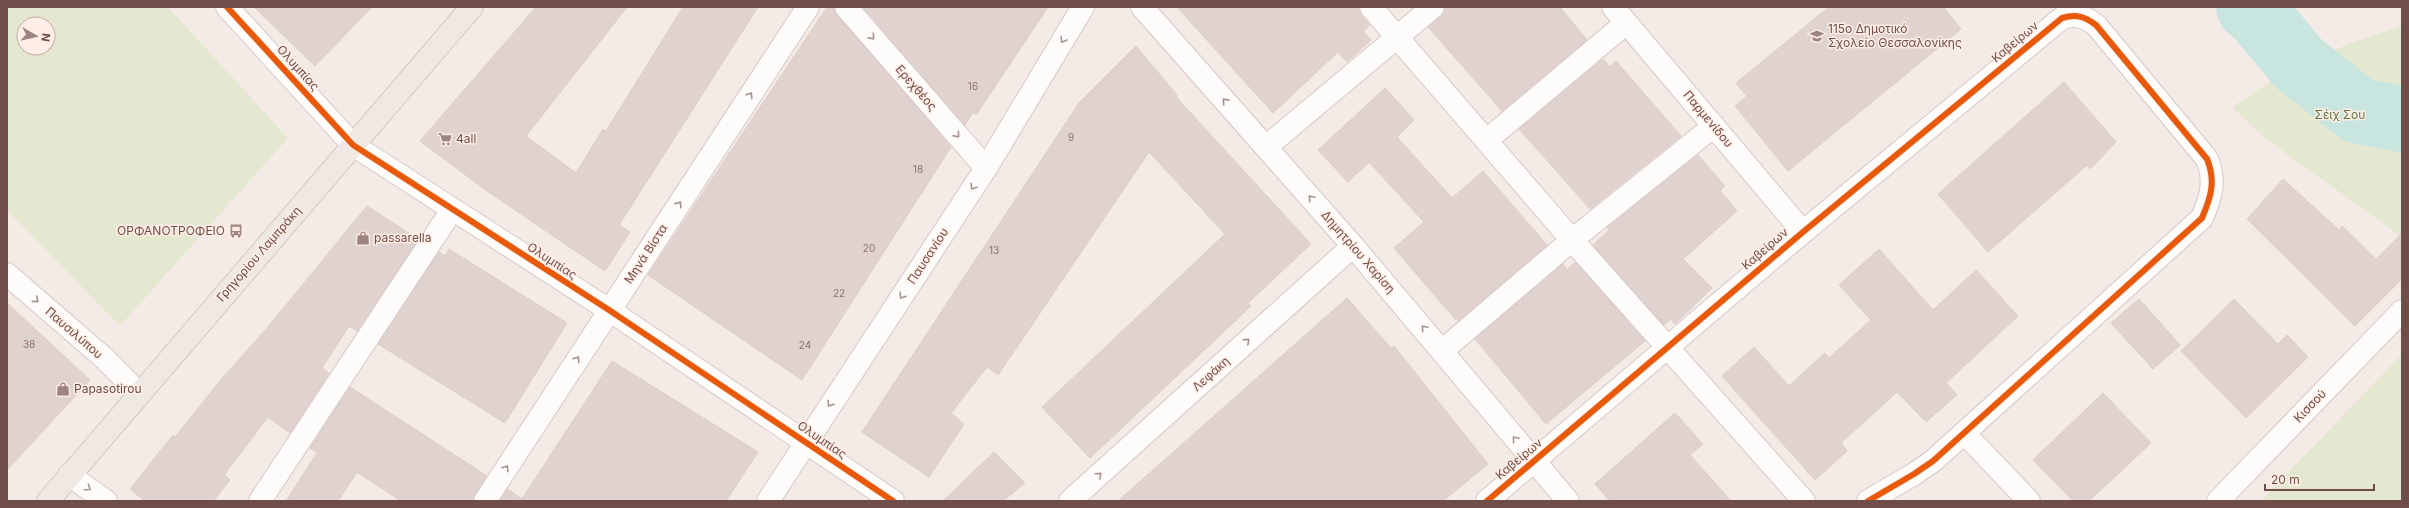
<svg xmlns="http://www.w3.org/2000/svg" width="2409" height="508" font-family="Inter,sans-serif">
	<rect width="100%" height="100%" fill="#f4ebe6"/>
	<g fill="#e5e8d1" fill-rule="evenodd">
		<path d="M7,7H168L288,138L120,326L7,210ZM24,24H48V48H24Z"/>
		<path d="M2402,25V237L2267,140L2232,107L2298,63Z"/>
		<path d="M2402,354V501H2261Z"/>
	</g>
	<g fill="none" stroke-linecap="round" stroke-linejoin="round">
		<path stroke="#c9e5e0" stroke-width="66" d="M2249,7L2260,17L2298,63L2359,111L2402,119"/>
	</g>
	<g fill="#e0d2ce" stroke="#dccdc9">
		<path d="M254,7H372L315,66Z"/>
		<path d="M536,7H627L526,136L576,173L603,129L606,131L683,7H758L619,225L630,232L605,271L487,191L420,141Z"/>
		<path d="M827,7H834L837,15L951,147L802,380L648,275Z"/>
		<path d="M863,7H1048L976,115L973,112L965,125Z"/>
		<path d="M1177,7H1359L1361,15L1370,25L1363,31L1371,40L1347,62L1338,52L1273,113Z"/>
		<path d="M1445,7H1560L1587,40L1502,111L1428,27L1441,16Z"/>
		<path d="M1829,7H1943L1961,29L1788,171L1735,106L1747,96L1736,83Z"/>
		<path d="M1136,46L1177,95L1176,97L1311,244L1248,303L1251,306L1090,458L1042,407L1225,234L1149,152L998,375L987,367L951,413L964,424L929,477L862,432L1079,103Z"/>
		<path d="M1603,59L1610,67L1616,61L1681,136L1590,209L1519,129Z"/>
		<path d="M2064,82L2116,142L2090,169L2087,165L1988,252L1938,194Z"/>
		<path d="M1385,88L1414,120L1397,137L1452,198L1483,171L1547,245L1459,320H1456L1394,248L1424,222L1369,162L1348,182L1318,150Z"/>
		<path d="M1698,155L1725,186L1720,191L1737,211L1683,259L1712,288L1675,324L1671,319L1664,325L1593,245L1609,230L1607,228Z"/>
		<path d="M2283,179L2339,230L2342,226L2376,259L2402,233V279L2355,326L2247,219Z"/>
		<path d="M367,206L418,239L357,331L349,326L322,368L329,373L290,433L268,417L224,475L230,480L213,501H145L130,489L173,435L175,437L220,381L268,327Z"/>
		<path d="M449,249L567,323L505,423L378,344L439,252L445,256Z"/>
		<path d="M1879,249L1933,310L1976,270L2018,316L1946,383L1957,395L1926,422L1897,392L1841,443L1847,451L1815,480L1722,376L1754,347L1789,386L1825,353L1829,358L1871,320L1839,285Z"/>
		<path d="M1575,262L1645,341L1546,424L1475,339L1563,264L1567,270Z"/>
		<path d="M1347,298L1391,348L1394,346L1488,464L1443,501H1118Z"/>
		<path d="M2139,299L2180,345L2153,369L2111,323Z"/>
		<path d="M2234,299L2278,344L2287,335L2308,357L2246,418L2181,351Z"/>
		<path d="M7,303L90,380L7,470Z"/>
		<path d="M612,361L758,452L726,501H500L508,489L522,499Z"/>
		<path d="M350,387L487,476L473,501H401L357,472L338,501H286L317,453L310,448Z"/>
		<path d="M2103,393L2151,443L2089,501H2073L2033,460Z"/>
		<path d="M1675,413L1703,444L1690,455L1731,501H1610L1595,484Z"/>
		<path d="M994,452L1025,483L1003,501H943Z"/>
	</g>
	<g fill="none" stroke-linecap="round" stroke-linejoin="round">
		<g stroke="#d5c8c4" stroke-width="24">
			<g id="minor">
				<path d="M227,7L353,145L609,310L893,501"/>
				<path d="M846,7L986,168"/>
				<path d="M1142,7L1353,246L1568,501"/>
				<path d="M1371,7L1572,240L1804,501"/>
				<path d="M1613,7L1803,232"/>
				<path d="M1487,140L1626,23"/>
				<path d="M1266,147L1433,7"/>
				<path d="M7,274L104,358L139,393"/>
				<path d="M1443,350L1572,240L1714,126"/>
				<path d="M1964,433L2029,501"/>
				<path d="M69,475L106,501"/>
				<path d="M260,501L452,210"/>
				<path d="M485,501L808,7"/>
				<path d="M768,501L986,168L1083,7"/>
				<path d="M1070,501L1353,246"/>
				<path d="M1487,501L1803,232L2062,18C2076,14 2084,16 2096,25L2207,159C2216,181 2211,197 2202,218L1933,461L1914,474L1868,501"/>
				<path d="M2218,501L2402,311"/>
			</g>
		</g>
		<g stroke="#d3c7c4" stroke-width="24">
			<path id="major" d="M48,501L472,7"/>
		</g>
		<use href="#minor" stroke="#fdfcfb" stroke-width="22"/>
		<use href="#major" stroke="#f0e8e3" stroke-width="22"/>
		<g stroke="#feeee5" stroke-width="8">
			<g id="cycleway">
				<path d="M227,7L353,145L609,310L893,501"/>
				<path d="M1487,501L1803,232L2062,18C2076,14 2084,16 2096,25L2207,159C2216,181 2211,197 2202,218L1933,461L1914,474L1868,501"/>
			</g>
		</g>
		<use href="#cycleway" stroke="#e8590c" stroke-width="6"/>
	</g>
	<defs><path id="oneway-chevron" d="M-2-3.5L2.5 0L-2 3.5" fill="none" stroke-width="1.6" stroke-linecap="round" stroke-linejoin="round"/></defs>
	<g stroke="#a89390">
		<use href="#oneway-chevron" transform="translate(872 37) rotate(49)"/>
		<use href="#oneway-chevron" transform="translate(1063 40) rotate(121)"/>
		<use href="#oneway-chevron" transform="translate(750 95) rotate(-57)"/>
		<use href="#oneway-chevron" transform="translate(1225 101) rotate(-132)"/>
		<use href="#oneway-chevron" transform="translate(957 135) rotate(49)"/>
		<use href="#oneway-chevron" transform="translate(973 187) rotate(123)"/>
		<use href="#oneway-chevron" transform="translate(1311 198) rotate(-131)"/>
		<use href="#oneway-chevron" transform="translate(679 204) rotate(-57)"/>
		<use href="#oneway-chevron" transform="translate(902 296) rotate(123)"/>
		<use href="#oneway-chevron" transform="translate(36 300) rotate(41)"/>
		<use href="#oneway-chevron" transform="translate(1424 328) rotate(-131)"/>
		<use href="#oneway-chevron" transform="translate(1247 341) rotate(-42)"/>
		<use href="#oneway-chevron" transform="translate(577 359) rotate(-57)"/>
		<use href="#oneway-chevron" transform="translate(830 404) rotate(123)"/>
		<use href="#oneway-chevron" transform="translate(1515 439) rotate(-130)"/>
		<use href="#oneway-chevron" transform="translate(506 468) rotate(-57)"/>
		<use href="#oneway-chevron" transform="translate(1099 475) rotate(-42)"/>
		<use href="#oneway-chevron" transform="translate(88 488) rotate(35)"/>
	</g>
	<defs>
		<g id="school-bare" transform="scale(1.08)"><path d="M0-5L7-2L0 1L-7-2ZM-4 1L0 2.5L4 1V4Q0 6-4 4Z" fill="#9e8480" stroke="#feeee5" stroke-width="2.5" paint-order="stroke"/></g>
		<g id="supermarket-bare" transform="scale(1.08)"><path d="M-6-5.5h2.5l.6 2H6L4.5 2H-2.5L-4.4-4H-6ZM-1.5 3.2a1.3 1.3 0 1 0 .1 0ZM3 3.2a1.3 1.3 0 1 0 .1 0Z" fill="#9e8480" stroke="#feeee5" stroke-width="2.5" paint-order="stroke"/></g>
		<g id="bus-bare" transform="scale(1.08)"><path d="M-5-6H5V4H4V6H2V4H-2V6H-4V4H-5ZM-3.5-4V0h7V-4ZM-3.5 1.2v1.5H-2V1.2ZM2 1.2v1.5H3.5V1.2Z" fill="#9e8480" stroke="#feeee5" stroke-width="2.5" paint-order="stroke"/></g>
		<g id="shop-bare" transform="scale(1.08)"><path d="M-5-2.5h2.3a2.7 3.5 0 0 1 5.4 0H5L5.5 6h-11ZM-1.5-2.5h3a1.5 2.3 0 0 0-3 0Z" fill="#9e8480" stroke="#feeee5" stroke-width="2.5" paint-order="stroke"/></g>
	</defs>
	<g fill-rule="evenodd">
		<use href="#school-bare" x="1817" y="36"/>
		<use href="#supermarket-bare" x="445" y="139"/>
		<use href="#bus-bare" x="236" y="231"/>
		<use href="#shop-bare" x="363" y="238"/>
		<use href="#shop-bare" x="63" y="389"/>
	</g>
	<g text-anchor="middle" stroke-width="3" stroke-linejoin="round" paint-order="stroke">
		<g font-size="10" fill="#8d706c">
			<text x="973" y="90">16</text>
			<text x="1071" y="141">9</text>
			<text x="918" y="173">18</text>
			<text x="869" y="252">20</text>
			<text x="994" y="254">13</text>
			<text x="839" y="297">22</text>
			<text x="29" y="348">38</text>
			<text x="805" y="349">24</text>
		</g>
		<g font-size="12" fill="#6f4d49" stroke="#feeee5" text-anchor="start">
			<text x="1828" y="33">115o Δημοτικό<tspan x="1828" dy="14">Σχολείο Θεσσαλονίκης</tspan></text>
			<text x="456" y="143">4all</text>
			<text x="225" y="235" text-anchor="end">ΟΡΦΑΝΟΤΡΟΦΕΙΟ</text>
			<text x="374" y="242">passarella</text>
			<text x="74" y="393">Papasotirou</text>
		</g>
		<g font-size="12" fill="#6f4d49" stroke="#feeee5">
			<text transform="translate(2015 42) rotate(-40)" y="4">Καβείρων</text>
			<text transform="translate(298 68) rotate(48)" y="4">Ολυμπίας</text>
			<text transform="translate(916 88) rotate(49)" y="4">Ερεχθέος</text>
			<text transform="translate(1708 119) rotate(50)" y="4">Παρμενίδου</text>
			<text transform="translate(1765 249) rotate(-41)" y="4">Καβείρων</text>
			<text transform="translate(1358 252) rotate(49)" y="4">Δημητρίου Χαρίση</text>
			<text transform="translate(259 254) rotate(-49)" y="4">Γρηγορίου Λαμπράκη</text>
			<text transform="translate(646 254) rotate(-57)" y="4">Μηνά Βίστα</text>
			<text transform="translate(928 256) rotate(-57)" y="4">Παυσανίου</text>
			<text transform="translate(552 261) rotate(33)" y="4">Ολυμπίας</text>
			<text transform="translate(74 333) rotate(41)" y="4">Παυσιλύπου</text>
			<text transform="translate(1211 374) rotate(-42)" y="4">Λεφάκη</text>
			<text transform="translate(2310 406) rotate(-46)" y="4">Κισσού</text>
			<text transform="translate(822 440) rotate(34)" y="4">Ολυμπίας</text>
			<text transform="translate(1519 459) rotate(-40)" y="4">Καβείρων</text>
		</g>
		<g font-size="12" fill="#5e7442" stroke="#feeee5">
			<text x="2340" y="119">Σέιχ Σου</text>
		</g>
	</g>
	<rect width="2409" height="508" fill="none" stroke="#6f4d49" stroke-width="16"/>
	<g transform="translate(36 36) rotate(98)"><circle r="19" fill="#feeee5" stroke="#c5aea7"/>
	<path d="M0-3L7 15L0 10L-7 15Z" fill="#9e8480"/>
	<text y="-6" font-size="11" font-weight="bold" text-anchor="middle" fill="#6f4d49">N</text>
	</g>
	<path d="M2265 484v6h109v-6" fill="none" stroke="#6f4d49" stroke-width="2"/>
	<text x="2271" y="484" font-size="12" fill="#6f4d49" stroke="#feeee5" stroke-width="3" paint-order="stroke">20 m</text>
</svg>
